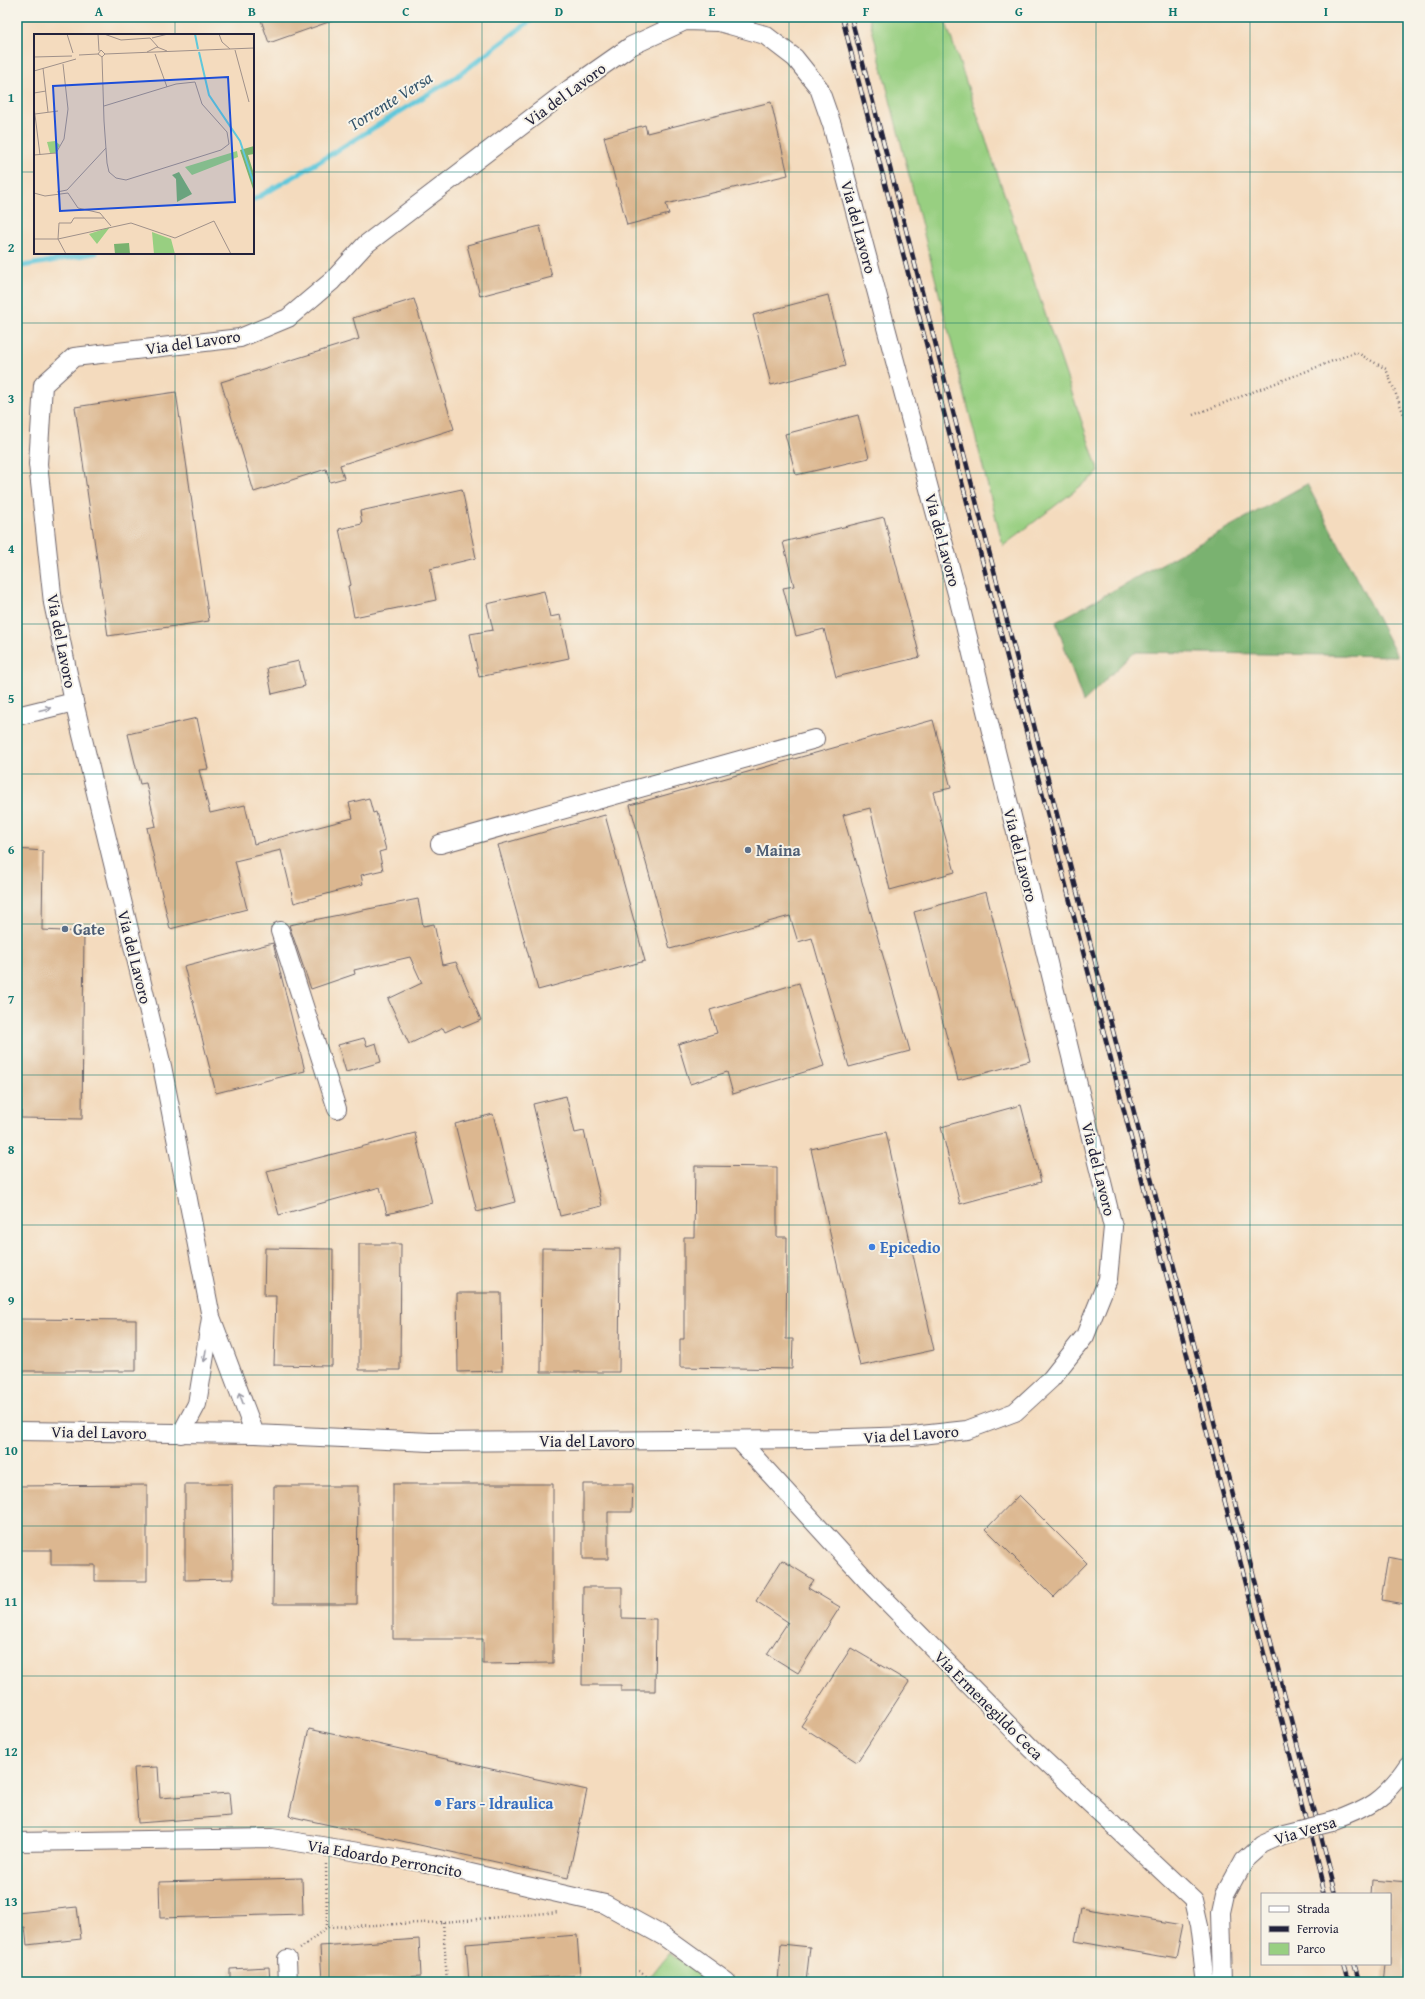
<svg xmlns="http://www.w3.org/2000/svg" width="1425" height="1999" font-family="'Gentium Book Plus',serif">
	<rect width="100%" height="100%" fill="#f7f3e8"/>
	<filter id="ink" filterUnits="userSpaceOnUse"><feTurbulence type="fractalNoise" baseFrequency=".025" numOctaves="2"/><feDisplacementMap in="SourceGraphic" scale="8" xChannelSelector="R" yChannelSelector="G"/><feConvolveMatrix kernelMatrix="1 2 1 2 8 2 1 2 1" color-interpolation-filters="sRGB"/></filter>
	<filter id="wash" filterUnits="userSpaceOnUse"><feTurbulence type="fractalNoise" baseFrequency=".012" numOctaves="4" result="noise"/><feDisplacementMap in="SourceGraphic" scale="16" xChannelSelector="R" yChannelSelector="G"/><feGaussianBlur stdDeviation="0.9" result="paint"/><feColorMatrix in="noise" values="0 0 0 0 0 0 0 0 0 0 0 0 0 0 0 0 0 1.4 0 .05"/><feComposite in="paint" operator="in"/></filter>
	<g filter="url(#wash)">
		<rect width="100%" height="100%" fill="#f4dbbe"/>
		<g fill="#98cf81" stroke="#5d785e">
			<path d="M869,17H944L1099,472L1003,546Z"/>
			<path d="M669,1953L709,1982H646Z"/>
		</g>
		<path fill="#7ab26f" stroke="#4e6a55" d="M1307,484L1397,656L1134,652L1083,702L1056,622Z"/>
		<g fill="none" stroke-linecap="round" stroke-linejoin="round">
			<g stroke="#5fc8db" stroke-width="5">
				<path d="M253,200L307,169L459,75L535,17"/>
				<path d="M17,267L96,253"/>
			</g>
		</g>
		<g id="blocks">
			<g fill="#dcb790">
				<path d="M260,17H337V19L269,43Z"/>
				<path d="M771,102L788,175L666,204L669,214L627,225L604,137L645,125L647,133Z"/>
				<path d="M540,226L552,277L480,296L467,245Z"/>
				<path d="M828,295L845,366L771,385L753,315Z"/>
				<path d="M414,299L454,429L340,465L344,478L330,482L326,469L254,492L221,382L359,339L353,318Z"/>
				<path d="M176,392L209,621L108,636L75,407Z"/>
				<path d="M858,415L869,458L796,475L785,434Z"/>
				<path d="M462,489L476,558L430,569L436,600L354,617L348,586L351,585L339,529L362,524L360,511Z"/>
				<path d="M884,517L920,657L836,677L824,629L796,636L783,588L794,586L783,542Z"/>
				<path d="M544,591L550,617L560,615L569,658L479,677L470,634L493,630L487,604Z"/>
				<path d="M299,661L305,686L272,694L267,668Z"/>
				<path d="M197,718L208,769L199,770L210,813L245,805L254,844L353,818L349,803L369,798L373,813L376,812L386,850L379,852L383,870L361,875L363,884L294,903L281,850L235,861L247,909L170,929L147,828L156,826L146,783L140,784L128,734Z"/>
				<path d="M933,720L951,788L933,792L955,872L890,890L870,808L843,815L910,1051L849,1067L812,938L798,942L790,916L670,949L630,805Z"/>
				<path d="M605,815L645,961L538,990L498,845Z"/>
				<path d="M17,849L43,851L42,930L84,932L82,1119L21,1118L22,1083H17Z"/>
				<path d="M986,892L1030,1061L958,1080L914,912Z"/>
				<path d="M418,899L423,926L434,924L443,965L456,962L481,1020L462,1028L460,1025L445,1032L443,1028L409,1044L388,999L422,983L410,957L354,970L355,974L311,989L289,925Z"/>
				<path d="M273,943L305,1071L216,1093L184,966Z"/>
				<path d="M799,983L824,1066L733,1094L727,1072L690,1084L678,1044L717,1033L710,1010Z"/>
				<path d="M364,1038L367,1046L376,1043L381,1062L346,1072L338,1045Z"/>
				<path d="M566,1096L575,1133L584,1131L602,1206L560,1216L533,1104Z"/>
				<path d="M1021,1105L1041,1182L960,1204L941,1127Z"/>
				<path d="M493,1114L515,1202L477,1212L455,1124Z"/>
				<path d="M886,1132L934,1350L860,1366L811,1149Z"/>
				<path d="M415,1133L432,1203L387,1214L380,1187L279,1215L267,1171Z"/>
				<path d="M695,1166L777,1167V1237H787L786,1339H793L792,1369L680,1367V1339H684V1237H694Z"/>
				<path d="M359,1244H401L400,1370H359Z"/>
				<path d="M265,1248L333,1249L332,1366L274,1365L276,1296H264Z"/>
				<path d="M542,1248L620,1249L619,1372H541Z"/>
				<path d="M457,1293H501L502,1371L458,1372Z"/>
				<path d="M17,1319L136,1320V1371H17Z"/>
				<path d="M185,1484H232L233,1579L185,1580Z"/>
				<path d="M393,1484H553V1663L483,1664V1639H393Z"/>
				<path d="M583,1484H633L632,1512H608V1559H583Z"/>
				<path d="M147,1485V1581H95V1565H51V1550H17V1486Z"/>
				<path d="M274,1486H358L357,1604H273Z"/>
				<path d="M1019,1495L1087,1563L1054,1597L986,1529Z"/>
				<path d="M1388,1557L1408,1561L1406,1604L1381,1600Z"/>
				<path d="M782,1560L814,1580L808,1588L840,1607L798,1673L767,1654L788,1622L756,1601Z"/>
				<path d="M583,1587H622V1618L656,1619L655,1691H621V1685H582Z"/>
				<path d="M851,1648L909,1682L857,1762L801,1726Z"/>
				<path d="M309,1729L587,1790L568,1878L289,1816Z"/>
				<path d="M158,1767L160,1798L229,1793L231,1816L138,1823L134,1768Z"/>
				<path d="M302,1878L303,1914L160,1918L159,1882Z"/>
				<path d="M1371,1879L1408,1882V1924L1403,1982H1382L1384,1964H1390V1894H1370Z"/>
				<path d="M77,1907L81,1939L27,1945L25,1927L17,1928V1913Z"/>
				<path d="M1081,1908L1182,1925L1175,1959L1075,1941Z"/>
				<path d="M577,1935L580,1975L469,1982L466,1944Z"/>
				<path d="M419,1939L421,1976L322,1982L320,1946Z"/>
				<path d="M781,1944L810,1947L806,1982H778Z"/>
				<path d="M269,1967L270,1982H230V1969Z"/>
			</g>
		</g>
	</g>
	<g filter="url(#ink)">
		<use href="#blocks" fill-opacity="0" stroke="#6c6369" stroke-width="1"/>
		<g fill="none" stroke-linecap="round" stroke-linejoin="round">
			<g stroke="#6c6369" stroke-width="20">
				<g id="minor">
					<path d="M17,716L74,702"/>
					<path d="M440,844L815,739"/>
					<path d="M280,931L337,1109"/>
					<path d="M17,1431L255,1434L430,1442L816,1439L912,1436L967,1430L1015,1412L1051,1379L1085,1336L1108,1279L1113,1227L959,601L832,125L819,88L795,58L765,35L719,22L685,21L631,46L571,88L365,245L332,281L288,318L240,338L74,357L43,385L38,464L53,603L74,702L162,1066L211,1317L255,1434"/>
					<path d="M181,1434L197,1404L211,1318"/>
					<path d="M739,1440L872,1586L1032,1749L1193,1900L1199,1926L1206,1982"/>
					<path d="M1332,1822C1369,1809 1386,1799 1408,1766"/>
					<path d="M17,1842L272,1838L432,1864L605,1904L663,1936L727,1982"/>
					<path d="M287,1959L288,1982"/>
					<path d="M1223,1982L1221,1912L1225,1894L1243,1861L1262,1844L1284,1834"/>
				</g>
			</g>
			<g stroke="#6c6369" stroke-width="2.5" stroke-dasharray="1 3" stroke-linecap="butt">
				<path d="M1193,415L1356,352L1386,369L1408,425"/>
				<path d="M326,1864L327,1927"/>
				<path d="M443,1922L447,1982"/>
				<path d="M300,1949L327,1927L443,1922L559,1912"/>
				<path d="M639,1971L654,1982"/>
			</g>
			<use href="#minor" stroke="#fff" stroke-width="18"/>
			<g stroke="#22223b" stroke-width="4.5">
				<g id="rail">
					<path d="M842,17L1326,1894"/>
					<path d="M851,17L1336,1894"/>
					<path d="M1344,1964L1349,1982"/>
					<path d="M1354,1964L1359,1982"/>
				</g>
			</g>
			<use href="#rail" stroke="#f7f3e8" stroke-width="3" stroke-dasharray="9" stroke-linecap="butt"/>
			<g stroke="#6c6369" stroke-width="20" stroke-linecap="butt">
				<path id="minor-bridge" d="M1284,1834L1332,1822"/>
			</g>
			<use href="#minor-bridge" stroke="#fff" stroke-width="18"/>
		</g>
		<defs><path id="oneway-shaft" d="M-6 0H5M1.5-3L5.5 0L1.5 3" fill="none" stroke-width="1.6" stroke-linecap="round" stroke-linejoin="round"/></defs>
		<g stroke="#9c9ca7">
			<use href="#oneway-shaft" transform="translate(45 709) rotate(-14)"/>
			<use href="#oneway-shaft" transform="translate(205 1356) rotate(99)"/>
			<use href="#oneway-shaft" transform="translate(241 1398) rotate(-111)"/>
		</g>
	</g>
	<path fill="none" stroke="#0f766e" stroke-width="1" stroke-opacity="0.55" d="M175,17V35M329,17V1982M482,17V1982M636,17V1982M789,17V1982M943,17V1982M1096,17V1982M1250,17V1982M17,172H35M253,172H1408M175,253V1982M17,323H1408M17,473H1408M17,624H1408M17,774H1408M17,924H1408M17,1075H1408M17,1225H1408M17,1375H1408M17,1526H1408M17,1676H1408M17,1827H1408"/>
	<g fill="#5c6f8a" stroke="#f7f3e8" stroke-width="1.5">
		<circle cx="748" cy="850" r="4"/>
		<circle cx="65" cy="929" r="4"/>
	</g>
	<g fill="#3f7fe0" stroke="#f7f3e8" stroke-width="1.5">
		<circle cx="872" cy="1247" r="4"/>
		<circle cx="438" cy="1803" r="4"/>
	</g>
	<g text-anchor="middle" stroke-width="4" stroke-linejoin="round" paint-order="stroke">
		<g font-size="16" fill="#22223b" stroke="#f7f3e8">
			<text transform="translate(565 94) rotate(-36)" y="6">Via del Lavoro</text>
			<text transform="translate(859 227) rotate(75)" y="6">Via del Lavoro</text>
			<text transform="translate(193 342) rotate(-8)" y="6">Via del Lavoro</text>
			<text transform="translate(943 540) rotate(75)" y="6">Via del Lavoro</text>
			<text transform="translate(62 641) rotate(79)" y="6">Via del Lavoro</text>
			<text transform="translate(1021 855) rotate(76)" y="6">Via del Lavoro</text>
			<text transform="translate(135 957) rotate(76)" y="6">Via del Lavoro</text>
			<text transform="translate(1099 1169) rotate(76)" y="6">Via del Lavoro</text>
			<text transform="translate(99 1432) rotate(1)" y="6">Via del Lavoro</text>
			<text transform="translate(911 1434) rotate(-4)" y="6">Via del Lavoro</text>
			<text x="587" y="1447">Via del Lavoro</text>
			<text transform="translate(989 1705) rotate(45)" y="6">Via Ermenegildo Ceca</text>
			<text transform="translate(1305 1830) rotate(-17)" y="6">Via Versa</text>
			<text transform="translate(385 1858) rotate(10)" y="6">Via Edoardo Perroncito</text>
		</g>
		<g font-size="16" font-weight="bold" fill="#4e5e75" stroke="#f7f3e8" text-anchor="start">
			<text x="756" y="856">Maina</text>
			<text x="73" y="935">Gate</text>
		</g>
		<g font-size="16" font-weight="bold" fill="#366cbe" stroke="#f7f3e8" text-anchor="start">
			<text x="880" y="1253">Epicedio</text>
			<text x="446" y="1809">Fars - Idraulica</text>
		</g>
		<g font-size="17" font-style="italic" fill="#34546b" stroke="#f7f3e8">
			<text transform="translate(390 101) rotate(-32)" y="6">Torrente Versa</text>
		</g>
	</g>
	<g transform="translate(34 34)">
		<rect width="220" height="220" fill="#f4dbbe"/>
		<path d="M21,107L26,111L21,119H16L13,108ZM203,117L204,123L158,141L151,133ZM76,193L63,210L55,200ZM118,198L137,205L141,220H120Z" fill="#98cf81"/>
		<path d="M220,112V120L214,121L220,140V158L206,116ZM145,138L158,160L143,168L142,145L138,141ZM95,209L96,220H81L80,210Z" fill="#7ab26f"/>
		<path fill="none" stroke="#5fc8db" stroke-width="2" d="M161,0L164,15M165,18L175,61L206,107L220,150"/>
		<path fill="none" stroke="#a0918a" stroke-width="1" d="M33,0L39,19M64,0L65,17M70,0L87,6L116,4L124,13M185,0L188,8L196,15M118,4L134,0M201,16L215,68M113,18L123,13L133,17M71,20L220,14M121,20L133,53M45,21L64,20L67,16L71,20L68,23L64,20M0,23L38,22M68,23L70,87L73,129L75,138L82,144L92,146L187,116L195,110L193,98L168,70L161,48L142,50L70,72M9,34L14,78M0,37L42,25M0,59L12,57M0,73L6,121M1,80L24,77M0,121L22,119L30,105L34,75L29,30M23,158L33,156L72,114M0,159L11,162L34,159L44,174L66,179L77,192M0,205H24L97,189L141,204L180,187L197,220M32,220L24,205L25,189H37L40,184H70"/>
		<path fill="#1d4ed8" fill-opacity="0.15" stroke="#1d4ed8" stroke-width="2" d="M194,43L201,168L26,177L19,52Z"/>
		<rect width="220" height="220" fill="none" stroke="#22223b" stroke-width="2"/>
	</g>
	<rect width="1425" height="1999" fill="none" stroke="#f7f3e8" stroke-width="44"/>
	<rect x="1261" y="1893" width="130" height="72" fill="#f7f3e8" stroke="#a29fa3"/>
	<rect x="1269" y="1906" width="20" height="6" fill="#ffffff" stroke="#a29fa3"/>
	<text x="1297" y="1913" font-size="12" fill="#22223b">Strada</text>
	<rect x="1269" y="1926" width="20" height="6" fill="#22223b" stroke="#a29fa3"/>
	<text x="1297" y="1933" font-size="12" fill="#22223b">Ferrovia</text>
	<rect x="1269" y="1943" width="20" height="12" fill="#98cf81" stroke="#a29fa3"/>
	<text x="1297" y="1953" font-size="12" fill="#22223b">Parco</text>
	<rect x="22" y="22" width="1381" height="1955" fill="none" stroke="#0f766e" stroke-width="1.5"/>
	<g font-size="13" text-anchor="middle" font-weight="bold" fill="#0f766e">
		<text x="99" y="16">A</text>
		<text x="252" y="16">B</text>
		<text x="406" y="16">C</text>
		<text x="559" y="16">D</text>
		<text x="712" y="16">E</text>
		<text x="866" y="16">F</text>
		<text x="1019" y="16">G</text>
		<text x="1173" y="16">H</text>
		<text x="1326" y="16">I</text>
		<text x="11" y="102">1</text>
		<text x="11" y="252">2</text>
		<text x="11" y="403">3</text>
		<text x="11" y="553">4</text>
		<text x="11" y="703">5</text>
		<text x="11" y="854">6</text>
		<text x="11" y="1004">7</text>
		<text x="11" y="1154">8</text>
		<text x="11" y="1305">9</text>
		<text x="11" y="1455">10</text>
		<text x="11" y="1606">11</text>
		<text x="11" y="1756">12</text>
		<text x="11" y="1906">13</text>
	</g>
</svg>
